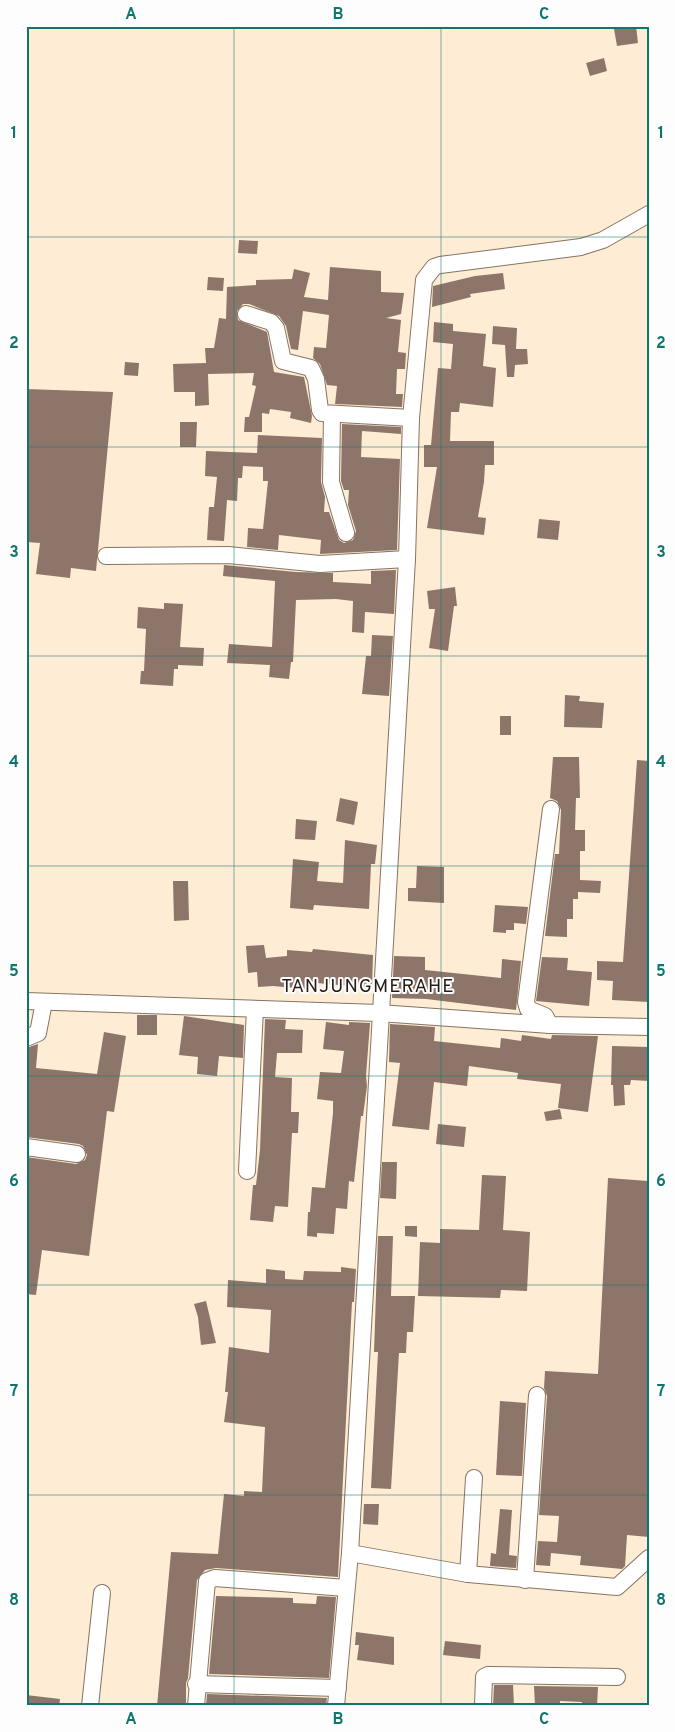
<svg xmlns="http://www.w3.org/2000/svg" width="675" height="1732" font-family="Overpass,sans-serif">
	<rect width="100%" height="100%" fill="#ffecd5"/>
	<g fill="#8e7569">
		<path d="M636,26L638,43L617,46L614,29Z"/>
		<path d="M604,58L607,71L590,76L586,63Z"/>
		<path d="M239,240L258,241L257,254L238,253Z"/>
		<path d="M330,267L381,271V292L404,293L401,314L386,318L401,320L398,352L406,353L405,369H397L396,394H403L402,407L335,404L337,386L327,385L320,364L313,358L314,347L326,348L329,315L303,311L298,350L291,349L286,326L279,316L249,304H243L237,311L238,320L267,332L274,372L304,377L312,416L311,423L290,418L291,412L270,409L269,414L262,413V432H244L245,417H249L256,386L252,385L254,373L208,374L209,405L195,406V392H174L173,364L206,363L205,348H214L219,318L226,319L227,287L256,285V280L292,279L294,269L310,273L304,297L328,300Z"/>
		<path d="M503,273L505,289L470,294L471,297L432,307L433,286L475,276Z"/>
		<path d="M208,277L224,278L223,291L207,290Z"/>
		<path d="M434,322L453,324V331L486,334L483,366L496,368L493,407L460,403L459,412H451L450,441H494V465H485L484,482L478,517L486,518L484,535L427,528L437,467H424V445H431L438,368L451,369L453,344L433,342Z"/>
		<path d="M493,326L517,328L516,349H527L528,364L515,365L514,377H507L505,345L492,344Z"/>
		<path d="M125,362L139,363L138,376L124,375Z"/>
		<path d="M26,389L113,392L96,571L71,568L70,578L36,574L40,543L26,542Z"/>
		<path d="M180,422H197L196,447H180Z"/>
		<path d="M342,424L401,427V434L362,431L361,457L400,459L397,550L320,554L321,540L279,535L278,550L247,547L248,528L263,529L268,481H263V467L243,466L242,478H238L237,501L227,500L224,541L207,540L209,507H214L217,477L205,476L206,451L257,453L258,435L322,438L321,482L325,497L324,512H329L339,540L344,543L353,540L356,531L348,505L349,490H344L341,481Z"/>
		<path d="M539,519L560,521L558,540L537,538Z"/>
		<path d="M224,565L296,572L333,573V582L371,584V571L396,570L394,614L365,612L364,633L352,632L353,601L336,599L296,600L293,662H291L289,679L269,677L270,665L227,663L229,644L272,647L275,581L223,576Z"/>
		<path d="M455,587L457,606H454L448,651L429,648L435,609H429L427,591Z"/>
		<path d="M164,603L183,604L180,647L204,648L203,666L178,665V669H174L173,686L140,684L141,671H144L146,629L137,628L138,607L164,609Z"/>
		<path d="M372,635L393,636L389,696L362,694L366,656H371Z"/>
		<path d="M565,695L580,696L579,701L604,703L602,728L564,727Z"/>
		<rect x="500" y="716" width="11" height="19"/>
		<path d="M553,757H579L580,798H576L575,830H585V851H580V880L601,881L600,893L578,892V899H573V919H567V937L545,936L555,854H559L561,810L557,801L550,798Z"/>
		<path d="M637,760L649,761V1002L612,1000L613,981L597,980V961L623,962Z"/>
		<path d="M340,798L358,802L354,825L336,821Z"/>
		<path d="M296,819L317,821L315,840L295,839Z"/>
		<path d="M345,840L377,845L375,864H371L369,909L314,905L313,910L290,908L293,859L319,862L317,881L343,883Z"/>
		<path d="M417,866L444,867V903L408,901V888H416Z"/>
		<path d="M173,881H188L189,920L174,921Z"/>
		<path d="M495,905L528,907L526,924L514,923V930H506V933L493,932Z"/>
		<path d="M264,945L266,958L287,956V950L312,952L313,949L373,955L372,988L306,982V989L273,986L258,987L257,972L248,973L246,946Z"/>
		<path d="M394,956L425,957V970L501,978L502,959L521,961L516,1010L426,999L392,998Z"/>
		<path d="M542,957L568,958L567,970L592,972L589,1006L536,1001Z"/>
		<rect x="137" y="1015" width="20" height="20"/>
		<path d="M184,1016L244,1025L243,1058L219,1056L217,1076L197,1074L198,1057L179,1055Z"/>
		<path d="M265,1019L286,1020L285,1029L303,1030L302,1053H277L275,1077L292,1078L291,1112H299L298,1133H292L288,1207L275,1206L273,1222L250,1220L253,1185H256L260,1150Z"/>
		<path d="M326,1022L349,1025V1022L370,1023L366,1076L367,1086L363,1116H361L354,1182L349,1181L347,1209L336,1208L334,1234L317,1233V1237L307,1236L308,1212H310L312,1187L325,1188L333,1113V1101L317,1099L320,1072L341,1073L344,1051L323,1049Z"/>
		<path d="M390,1024L435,1027L434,1041L500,1048L501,1038L521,1041L522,1035L551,1039L552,1035L598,1036L588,1112L558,1108L561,1084L517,1079L518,1073L469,1066L467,1086L434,1082L429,1130L392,1126L400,1063L389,1062Z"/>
		<path d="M104,1032L126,1036L114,1112L107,1111L89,1256L42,1250L36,1295L26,1294V1157L76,1164L85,1160L87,1155L83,1146L79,1144L26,1137V1048L38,1044L36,1068L97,1074Z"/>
		<path d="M612,1046L649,1047V1081L631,1080L630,1085H624L625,1105L614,1106L613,1085H611Z"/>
		<path d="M560,1109L562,1119L546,1121L544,1112Z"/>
		<path d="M438,1124L466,1127L464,1147L436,1144Z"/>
		<path d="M382,1162H397L396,1199L380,1198Z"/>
		<path d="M482,1175L506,1176L503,1230L530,1232L527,1291L501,1290L500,1298L418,1296L420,1242L440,1243V1229L479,1230Z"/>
		<path d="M608,1178L648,1181L649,1537L627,1535L625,1566L622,1569L580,1565L581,1556L551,1553L550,1566L536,1565L538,1541L557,1542L559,1516L539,1515L547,1396L544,1388L545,1371L598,1374Z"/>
		<path d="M405,1226H417V1237L405,1236Z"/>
		<path d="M378,1236H393L391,1296H415L413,1332H407L406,1353H399L391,1489L371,1488L378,1352H374Z"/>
		<path d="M341,1267L356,1269L354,1302H352L338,1577L216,1568L205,1570L197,1580L188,1678L186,1683V1706H157L171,1552L218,1554L224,1494L244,1496V1491L262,1492L265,1427L224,1422L228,1392H225L229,1347L269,1353L271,1310L227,1307L228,1280L266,1283V1269L285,1271V1279L303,1280L304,1271L341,1272Z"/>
		<path d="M206,1301L216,1343L201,1345L198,1317L194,1304Z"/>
		<path d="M500,1401L526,1403L522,1476L496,1475Z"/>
		<path d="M364,1504H379L378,1525L363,1524Z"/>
		<path d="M500,1509L512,1510L509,1555L517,1556L516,1568L490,1566L491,1553L496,1554Z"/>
		<path d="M216,1596L293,1598V1603L316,1604L317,1596L336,1597L329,1678L209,1674Z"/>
		<path d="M356,1632L394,1637V1665L357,1660L359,1645H355Z"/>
		<path d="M445,1641L481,1645L480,1659L443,1655Z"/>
		<path d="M494,1685H513L514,1706H493Z"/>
		<path d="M534,1686L598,1687L597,1706H582V1702L560,1701V1706H535Z"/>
		<path d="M207,1694L327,1698L326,1706H206Z"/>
		<path d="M26,1695L60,1699L59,1706H26Z"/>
	</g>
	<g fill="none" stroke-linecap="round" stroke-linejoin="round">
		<g stroke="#857460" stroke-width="18">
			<g id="minor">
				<path d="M246,314L271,322L276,328L283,361L311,368L316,379L320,410L322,413L411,418"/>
				<path d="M332,414L331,482L346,533"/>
				<path d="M106,556L228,555L320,564L407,559"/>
				<path d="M26,1001L379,1013L550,1025L649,1027"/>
				<path d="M550,1025L545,1016L528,1009L526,1002L551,809"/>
				<path d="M26,1038L38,1033L44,1002"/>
				<path d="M26,1147L77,1154"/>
				<path d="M247,1171L255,1009"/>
				<path d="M350,1553L468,1574L617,1587L649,1558"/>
				<path d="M468,1574L474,1478"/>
				<path d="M525,1580L537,1395"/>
				<path d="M196,1684L338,1688"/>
				<path d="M90,1706L102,1593"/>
				<path d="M196,1706L207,1581L215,1578L346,1588"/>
				<path d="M336,1706L350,1553L407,559L411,418L424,280L434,267L440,265L581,247L603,240L649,214"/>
				<path d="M483,1706L484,1677L488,1675L617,1677"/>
			</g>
		</g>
		<use href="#minor" stroke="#fff" stroke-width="16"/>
	</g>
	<path fill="none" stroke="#0f766e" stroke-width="1" stroke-opacity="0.55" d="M234,26V1706M441,26V1706M26,237H649M26,447H649M26,656H649M26,866H649M26,1076H649M26,1285H649M26,1495H649"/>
	<g text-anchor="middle" stroke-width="4" stroke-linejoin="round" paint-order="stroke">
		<g font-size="19" letter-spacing="1" fill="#231c14" stroke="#fdfdfd">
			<text x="368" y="992">TANJUNGMERAHE</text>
		</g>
	</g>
	<rect width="675" height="1732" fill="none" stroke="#fdfdfd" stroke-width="55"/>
	<rect x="28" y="28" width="620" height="1676" fill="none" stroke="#0f766e" stroke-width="2"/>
	<g font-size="16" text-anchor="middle" font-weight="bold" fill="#0f766e">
		<text x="131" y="19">A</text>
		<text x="338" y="19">B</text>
		<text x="544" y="19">C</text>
		<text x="14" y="138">1</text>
		<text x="661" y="138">1</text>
		<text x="14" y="348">2</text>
		<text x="661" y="348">2</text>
		<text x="14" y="557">3</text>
		<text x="661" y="557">3</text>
		<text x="14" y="767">4</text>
		<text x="661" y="767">4</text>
		<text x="14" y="976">5</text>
		<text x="661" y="976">5</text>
		<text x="14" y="1186">6</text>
		<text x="661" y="1186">6</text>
		<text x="14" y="1396">7</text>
		<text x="661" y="1396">7</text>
		<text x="14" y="1605">8</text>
		<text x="661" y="1605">8</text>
		<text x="131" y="1724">A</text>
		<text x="338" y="1724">B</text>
		<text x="544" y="1724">C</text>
	</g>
</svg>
